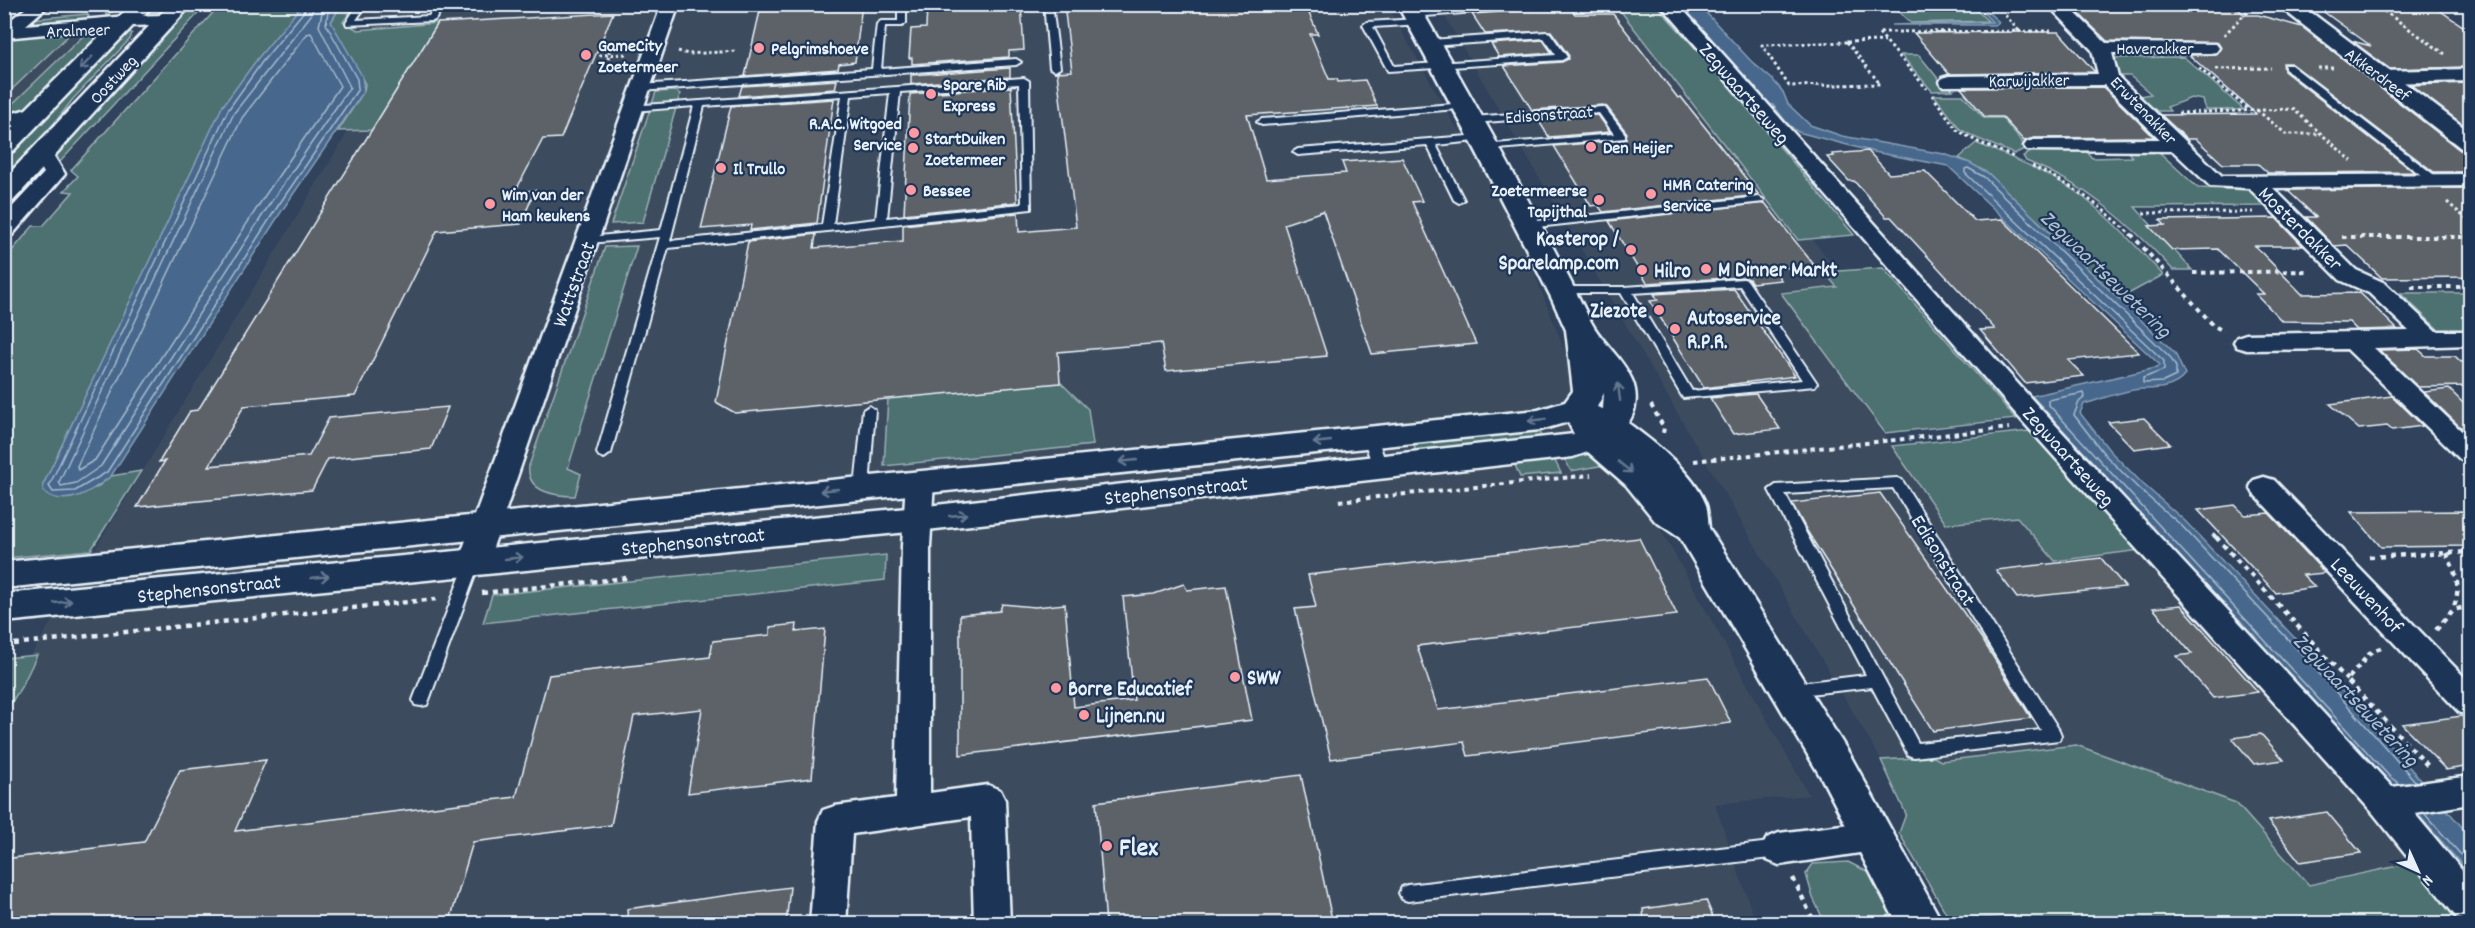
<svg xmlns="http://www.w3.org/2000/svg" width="2475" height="928" font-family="Dekko,sans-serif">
	<rect width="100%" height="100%" fill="#30425c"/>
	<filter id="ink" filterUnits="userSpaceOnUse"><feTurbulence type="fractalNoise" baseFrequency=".0167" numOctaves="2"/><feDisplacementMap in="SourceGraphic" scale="12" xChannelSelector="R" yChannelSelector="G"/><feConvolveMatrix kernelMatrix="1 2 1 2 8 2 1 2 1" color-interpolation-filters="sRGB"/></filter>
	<g filter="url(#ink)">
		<g fill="#3d4c5f">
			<path d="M356,5H1387L1454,124L1476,148L1512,217L1574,374L1809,795L1715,804L1756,923H5L4,700L412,26L358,30L343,22Z"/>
			<path d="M1438,5H1616L1797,240L1812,239L1839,272H1825L1837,287L1782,293L1892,446L2017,517L2056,561L2141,550L2413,863L2309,885L2236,803L1941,761L1934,757L1881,760Z"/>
			<path d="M85,34L5,116V39Z"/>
		</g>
		<g fill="#4d6f71" stroke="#9ab0b4" stroke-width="1.5">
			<path d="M63,4L126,5L106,15L105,10L100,8L41,10L48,5Z"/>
			<path d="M356,4L343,22L358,30L438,23L372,130L338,131L364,91L365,84L331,22L341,5Z"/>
			<path d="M193,5H206L59,163L56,151Z"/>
			<path d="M220,5H302L223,107L43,485L44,492L96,488L111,476L141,471L91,550L5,558V259L33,226H43L73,192L64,191L78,176L71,170Z"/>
			<path d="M1616,5H1656L1717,72L1854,235L1798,240Z"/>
			<path d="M1891,5H1971L1988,21L1911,23Z"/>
			<path d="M87,14L89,16L84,20L36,25L28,23L31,19Z"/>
			<path d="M129,32L132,33L130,39L73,99L32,152L5,181V160Z"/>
			<path d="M70,34L5,96V37Z"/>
			<path d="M85,34L95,37L98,40L37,104L5,120V111Z"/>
			<path d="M1901,55H1919L1940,81H1945L1953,90L1932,91Z"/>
			<path d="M2184,57L2244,110H2206L2203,100L2191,98L2167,107L2170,111H2156L2139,96L2151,94L2130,76H2119L2110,66L2116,62L2111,59L2113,58Z"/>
			<path d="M676,91L680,94L643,222L611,224L656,92Z"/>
			<path d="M1934,95H1963L1984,118H2002L2027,148L2014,154L1974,137L1960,129Z"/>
			<path d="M1976,143C2012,158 2052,173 2083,197C2112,220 2138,248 2163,275L2119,299L1988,173L1959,158Z"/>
			<path d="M2033,151H2086L2092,158L2132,157L2127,151H2158L2198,188L2250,190L2267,206L2135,207L2192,270H2173C2131,224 2084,183 2026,161L2023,156Z"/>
			<path d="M637,246L568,468L581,474L575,496C555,496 526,492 529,466L605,247Z"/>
			<path d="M1883,268L2016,419L1885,433L1781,293L1837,287L1824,272Z"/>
			<path d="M2400,293H2470V330H2439Z"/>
			<path d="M1059,381L1088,409L1093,445L884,466L888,398Z"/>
			<path d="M1537,428L1544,442L1417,455L1414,445L1429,438Z"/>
			<path d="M2030,431L2037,433L2141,550L2055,561L2017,517L1946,524L1892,446Z"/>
			<path d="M1576,453L1598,457L1610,464L1571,471L1562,454Z"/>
			<path d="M1552,455L1561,473L1520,477L1513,460Z"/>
			<path d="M886,555L885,580L483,623L492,595Z"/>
			<path d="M37,655L23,684L5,713V658Z"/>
			<path d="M2076,745L2236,803L2309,885L2412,863V859L2467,923L2068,924L2007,916L1950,920L1899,833L1906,814L1881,760L1934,757L1941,761Z"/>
			<path d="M1848,862L1872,874L1897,923H1825L1813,898L1806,874L1813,864Z"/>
		</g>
		<g fill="#46688c" stroke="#879fb7" stroke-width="1.5">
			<path d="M1975,4L1980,5L1999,22L1995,25H1891L1992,22Z"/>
			<path d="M302,5H341L331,22L362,76L364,91L283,209L111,476C92,491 66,509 44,492L43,485L222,107L258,58Z"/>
			<path d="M1679,5H1699L1751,61L1773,80L1783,92L1788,104L1810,125L1842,136L1944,154L1970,163L1988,173L2175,353L2185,375C2174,389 2156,389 2141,389C2128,389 2098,400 2084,404L2080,413L2110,451L2144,485L2185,521L2305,649L2470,836V874L2394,787L2386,782L2032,396L2156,368L2160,365L1948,166L1874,152L1798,132L1787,123L1773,105L1770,104Z"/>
		</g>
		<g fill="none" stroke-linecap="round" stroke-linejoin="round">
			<g stroke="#a7bacd" stroke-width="1.5">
				<path d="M306,4L305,10L262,62L228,110L49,486L53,492L75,491L107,472L278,206L358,89L357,79L326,24L328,12L334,4"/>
				<path d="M314,4L311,15L234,113L59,482L61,486L76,483L101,466L271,202L350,87L319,26L324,4"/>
				<path d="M311,33L340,86L264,197L95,460L78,470L77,466L242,118L307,34Z"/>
				<path d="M1968,168L1984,177L2170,357L2176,367V376L2163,382L2143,383V378L2164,370V361L1965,173V169Z"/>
				<path d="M2400,784L2390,777L2048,404V400L2084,393L2085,397L2079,402L2074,415L2105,455L2140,490L2181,525L2301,653L2416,782"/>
				<path d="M2424,813L2470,865"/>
			</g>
		</g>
		<g fill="#5b6267" stroke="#e8f1f8" stroke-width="1.5">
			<path d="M862,4L855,62L839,64L838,69L745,76L760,11Z"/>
			<path d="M948,4H1021L1024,50L1009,51V57L912,64V58H909L911,29L926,28L927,7Z"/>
			<path d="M1064,4H1305L1318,34H1310L1329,79H1337L1338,82L1365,80L1377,106L1247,115L1266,179L1346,173L1342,162L1402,158L1422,201L1412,202L1476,344L1372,354L1323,211L1284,224L1327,356L1166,371L1161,343L1058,352L1060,383L735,413L716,402L748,242L816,234L814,248L903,241V225L1018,213L1019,232L1076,227L1057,72L1072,71Z"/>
			<path d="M2321,4L2433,6L2470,31V67L2390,69L2352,41L2371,46L2317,7H2324Z"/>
			<path d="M2070,5L2234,6L2245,15H2258L2302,27L2460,150L2470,152V172H2434L2291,63H2283L2284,71L2414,172L2268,173L2258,164H2223L2196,139H2187L2161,115L2256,114L2189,55L2216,54L2221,48L2218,43L2107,41Z"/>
			<path d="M1570,7L1575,14H1613L1678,98L1681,97L1759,195L1603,212L1598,205L1591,206L1554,146L1625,140L1627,133L1607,107L1603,105L1532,110L1504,66L1562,62L1568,59L1569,56L1551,31L1485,34L1472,14Z"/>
			<path d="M613,13L561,138L543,139L515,192L535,190L521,224L437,231L355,396L244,406L209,466L309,456L329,418L448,407L431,449L328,459L312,490L137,507L165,461L159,462L190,411L198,410L438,23Z"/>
			<path d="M2025,32H2059L2095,72L1949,74L1914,33Z"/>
			<path d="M1543,40L1552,53L1499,57L1491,44Z"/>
			<path d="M1010,68V77L911,84V75Z"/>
			<path d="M837,80L835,89L739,96L742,86Z"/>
			<path d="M2470,83V130L2411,85Z"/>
			<path d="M1011,87L1017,202L904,214L910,94Z"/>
			<path d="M2103,87L2154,137L2034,138L2024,141L2002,117H1985L1961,88Z"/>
			<path d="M834,99L817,223L750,230L751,225L701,229L731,106Z"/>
			<path d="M1598,115L1610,132L1549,137L1538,120Z"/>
			<path d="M1868,151L1889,174L1925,171L1975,221L2002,219L2139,353L2068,360L2084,376L2025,383L1980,330L1995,329L1891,217H1886L1854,181H1849L1827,157L1834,156L1832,154Z"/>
			<path d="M2470,188V277L2382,278L2347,245L2334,246L2306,217H2316L2287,190Z"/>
			<path d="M1765,203L1814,265L1773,269L1781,280L1752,283L1749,279L1743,277L1647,283L1609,221Z"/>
			<path d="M2276,218L2303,246H2255L2302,294L2360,293L2397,329L2357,330L2349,322L2282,321L2256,294H2264L2218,249L2172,250L2149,226L2165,225L2160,220Z"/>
			<path d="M1734,289L1795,376L1704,388L1650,301L1658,300L1654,294Z"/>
			<path d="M2418,349L2426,356H2455L2461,362H2470V386L2418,387L2379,350Z"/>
			<path d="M2449,389L2470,410V427H2460L2424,392Z"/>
			<path d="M1756,394L1780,429L1733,434L1710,398Z"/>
			<path d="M2392,396L2423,426L2392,430L2387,426L2359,429L2330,404Z"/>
			<path d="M2144,418L2170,444L2134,449L2108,422Z"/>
			<path d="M1880,493L1982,639L2031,718L1933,731L1807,531L1792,503Z"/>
			<path d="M2235,505L2245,515L2269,513L2325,573L2303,575L2315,587L2276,593L2198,510Z"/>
			<path d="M2470,511V546L2381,547L2351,512Z"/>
			<path d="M1639,538L1677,615L1417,646L1438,710L1708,677L1731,723L1468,756L1464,742L1331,759L1295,609L1316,607L1308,575Z"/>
			<path d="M2101,558L2125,587L2017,598L1996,570Z"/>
			<path d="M1184,584L1187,590L1226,586L1252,720L960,755V615L1000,611L1002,604L1035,607L1065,604L1074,707L1134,700L1123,597L1154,594Z"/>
			<path d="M2181,605L2258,692L2213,698L2177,656L2192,654L2153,608Z"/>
			<path d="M797,624L796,632L825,629L812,778L688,793L702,709L634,716L611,825L473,842L449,924H4V859L144,842L180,770L266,760L235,831L516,797L549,675L710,657L713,641L770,635V627Z"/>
			<path d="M2462,716L2470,724V766L2446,770L2402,724Z"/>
			<path d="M2261,734L2284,760L2254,764L2232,738Z"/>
			<path d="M1301,775L1333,924H1106L1096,802Z"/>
			<path d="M2327,812L2361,853L2300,862L2268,821Z"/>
			<path d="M790,887L786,924H628L627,909Z"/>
			<path d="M1706,900L1716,924H1644L1643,909Z"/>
		</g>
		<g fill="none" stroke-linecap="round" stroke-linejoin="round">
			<g stroke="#e8f1f8" stroke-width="4">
				<g id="lane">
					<path d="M358,4H367L356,20L429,16L436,4H445L435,20L432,21L347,25L346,23Z"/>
					<path d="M898,4H906V23L902,26H885L881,69L1016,59L1021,62L1016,65L640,91L635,88L640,85L872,69L877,24L881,21H898Z"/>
					<path d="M1044,4H1052L1060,68L1055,71L1050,68Z"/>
					<path d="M1499,4L1529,5L1525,8L1413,17L1409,14L1413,11Z"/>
					<path d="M1418,19L1422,22L1421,24L1373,27L1394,66L1556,55L1544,38L1430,46L1425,43L1430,40L1547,32L1550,33L1567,57L1562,60L1388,71L1363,25L1367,22Z"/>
					<path d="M2285,65H2291L2438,178V182H2430L2285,69Z"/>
					<path d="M1024,78L1029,81L1031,209L668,248L611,453L604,458L599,456L597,453L660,237L588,243L582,240L588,237L661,230L694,106L633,111L630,110V106ZM1019,84L1022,204L887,218L900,92ZM890,93L876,219L833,224L851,96ZM842,96L822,225L670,241L704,106Z"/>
					<path d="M1466,103L1471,106L1469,108L1262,125L1257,122L1262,119Z"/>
					<path d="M1602,107L1605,108L1625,134V138L1487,150L1483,149V145L1614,134L1599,113L1473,123L1468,120L1473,117Z"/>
					<path d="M1482,135L1487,138L1486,140L1436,145L1464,200L1459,203L1454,200L1427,145L1298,155L1293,152L1298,149Z"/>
					<path d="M1759,197L1764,200L1763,202L1528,228L1523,225L1528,222Z"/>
					<path d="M1743,279L1747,280L1815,380L1817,383L1815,386L1683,398L1621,293H1562L1556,290L1562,287H1625ZM1740,286L1802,380L1692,391L1633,293Z"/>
					<path d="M869,406L875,410L869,487L862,492L855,487L863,410Z"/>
					<path d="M1370,433L1377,437L1387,467L1385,470H1375L1373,467L1363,437Z"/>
					<path d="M1897,478L1902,480L2059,730L2061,735L2059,740L1914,757L1908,755L1872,687L1791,696L1785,695L1783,690L1785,685L1791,684L1866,675L1769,490L1776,485ZM1893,488L2041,730L1918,743L1785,494Z"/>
					<path d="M473,557L478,558L480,562L429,700L427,705L421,706L415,705L413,700L466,562L468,558Z"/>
					<path d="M1779,841L1785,843L1788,849L1785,855L1779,857L1408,901L1402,899L1399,893L1402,887L1408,885Z"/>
				</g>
			</g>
			<g stroke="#e8f1f8" stroke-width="5">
				<g id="street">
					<path d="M31,4H50L26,25L127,16L167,15L173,16L176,20L173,24L167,25L127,26L4,38V25Z"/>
					<path d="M662,4H679L488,562L483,570L473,573L463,570L458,562Z"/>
					<path d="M1660,4H1678L2035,403L2392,787L2470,776V804L2414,813L2470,880V922L2457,918L2373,813L2017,415Z"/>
					<path d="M2047,4H2066L2106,43L2216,44L2219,48L2216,52L2210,53H2112L2118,77L2222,176L2470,174V186L2273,188L2356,270L2385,283L2436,331H2470V345L2374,348L2470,439V463L2461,460L2347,349L2246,350L2237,347L2234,342L2237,337L2246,334L2409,331L2369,293L2340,280L2249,188L2210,186L2173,151L2027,150L2024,146L2027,142L2034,140L2160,139L2104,85L1942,86L1940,82L1942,78L1949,76L2098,74L2092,50Z"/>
					<path d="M2470,69V81L2383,83L2376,81L2374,77L2376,73L2383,71Z"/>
					<path d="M40,105L47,107L50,111L47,115L4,129V116Z"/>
					<path d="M43,148L50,150L65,174L12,235L4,236V216L44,173L33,154L36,150Z"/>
					<path d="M920,472L930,474L934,481L930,546V793L988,785L1000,790L1005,800L1010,924H974L971,817L852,834L846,924H810L818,821L823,810L835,806L896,798L902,546L906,481L910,474Z"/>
					<path d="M2264,477L2274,480L2470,683V716L2459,712L2254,494L2250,487L2254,480Z"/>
					<path d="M1873,821L1885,825L1890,836L1885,847L1873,851L1779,865L1767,860L1761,849L1767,838L1779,833Z"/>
				</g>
			</g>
			<g stroke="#e8f1f8" stroke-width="5">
				<g id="secondary">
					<path d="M132,4H154L13,151L4,153V131Z"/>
					<path d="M170,4H192L13,201L4,203V179Z"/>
					<path d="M1397,4H1418C1478,108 1537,213 1590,320C1601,342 1622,357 1632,380C1638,394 1637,410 1628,423C1654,442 1694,473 1706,505C1708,512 1708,521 1709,528L1850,755L1943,924H1897L1822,779L1680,538L1655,521L1626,485L1588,452L1573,457L918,531L4,622V594L918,507L1574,434L1568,422L1540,430L4,588V562L1538,410L1565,402L1573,391L1566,330L1551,297L1475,149ZM1604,393L1603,409L1597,407Z"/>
					<path d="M2276,4H2300L2470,132V150L2461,148Z"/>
				</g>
			</g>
			<g stroke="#e8f1f8" stroke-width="3" stroke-dasharray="3 3" stroke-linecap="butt">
				<path d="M2374,4L2445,54"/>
				<path d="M2005,15L2019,31"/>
				<path d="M1880,32L2052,31"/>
				<path d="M1879,33L1927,89"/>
				<path d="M2224,35L2255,4"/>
				<path d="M1847,42L1880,84L1789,86L1762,45Z"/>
				<path d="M1847,42L1885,41"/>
				<path d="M678,51L688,54L737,51"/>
				<path d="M599,55L629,54"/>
				<path d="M608,59L610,47"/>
				<path d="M2199,68L2250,111"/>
				<path d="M2318,68H2334"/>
				<path d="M2216,69L2271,68"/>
				<path d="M1932,95L1957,130L1978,142L2014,157"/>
				<path d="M2257,110L2286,134H2321"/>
				<path d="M2178,113L2293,109L2352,161"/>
				<path d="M2032,166C2070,184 2102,206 2132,236"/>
				<path d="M2447,202L2470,222"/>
				<path d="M2143,213L2253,212"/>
			</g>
			<g stroke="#e8f1f8" stroke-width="4" stroke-dasharray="4.5 4.5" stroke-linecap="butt">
				<path d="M2131,234L2214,326L2224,331"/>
				<path d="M2342,237H2470"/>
				<path d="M2193,273L2309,271"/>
				<path d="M2411,287H2470"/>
				<path d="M1651,405L1664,428L1663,433"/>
				<path d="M1694,461L2009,428"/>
				<path d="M1339,501L1591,475"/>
				<path d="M2213,534L2217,539"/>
			</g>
			<g stroke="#e8f1f8" stroke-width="4.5" stroke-dasharray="5 5" stroke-linecap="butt">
				<path d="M2216,537L2347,680"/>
				<path d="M2446,553C2456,573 2462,587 2453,609"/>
				<path d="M2369,557L2470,552"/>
				<path d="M482,593L627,578"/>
				<path d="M2436,630L2453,610L2470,606"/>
				<path d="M4,645L436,599"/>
				<path d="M2381,648L2372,651L2347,680L2428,766"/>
				<path d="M1793,878L1815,924"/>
			</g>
			<use href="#lane" fill="#1d3557" fill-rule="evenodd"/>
			<use href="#street" fill="#1d3557" fill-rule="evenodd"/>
			<use href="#secondary" fill="#1d3557" fill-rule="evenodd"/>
		</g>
		<defs><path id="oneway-shaft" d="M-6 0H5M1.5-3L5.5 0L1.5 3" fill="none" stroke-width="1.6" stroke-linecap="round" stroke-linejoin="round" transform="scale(1.5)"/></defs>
		<g stroke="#64778f">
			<use href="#oneway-shaft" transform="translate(86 63) rotate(134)"/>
			<use href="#oneway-shaft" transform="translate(1619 392) rotate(-97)"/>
			<use href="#oneway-shaft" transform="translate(1537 420) rotate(174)"/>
			<use href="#oneway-shaft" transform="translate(1322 442) rotate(174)"/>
			<use href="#oneway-shaft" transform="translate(1128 461) rotate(174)"/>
			<use href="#oneway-shaft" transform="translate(1625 467) rotate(39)"/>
			<use href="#oneway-shaft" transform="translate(829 490) rotate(174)"/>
			<use href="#oneway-shaft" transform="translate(958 515) rotate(-6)"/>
			<use href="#oneway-shaft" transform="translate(514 558) rotate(-6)"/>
			<use href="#oneway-shaft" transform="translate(320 577) rotate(-6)"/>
			<use href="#oneway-shaft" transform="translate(63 602) rotate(-6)"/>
		</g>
	</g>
	<g fill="#ff9aa2" stroke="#1d3557" stroke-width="2">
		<circle cx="759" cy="48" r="6"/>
		<circle cx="586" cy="55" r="6"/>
		<circle cx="931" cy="94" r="6"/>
		<circle cx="914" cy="133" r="6"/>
		<circle cx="1591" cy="147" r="6"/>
		<circle cx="913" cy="148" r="6"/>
		<circle cx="721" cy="168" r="6"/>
		<circle cx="911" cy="190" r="6"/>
		<circle cx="1651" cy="194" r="6"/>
		<circle cx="1599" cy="200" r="6"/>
		<circle cx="490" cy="204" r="6"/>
		<circle cx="1631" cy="250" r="6"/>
		<circle cx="1706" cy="269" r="6"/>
		<circle cx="1642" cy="270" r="6"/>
		<circle cx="1659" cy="310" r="6"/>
		<circle cx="1675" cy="329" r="6"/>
		<circle cx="1235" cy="677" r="6"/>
		<circle cx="1056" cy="688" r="6"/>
		<circle cx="1084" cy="715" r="6"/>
		<circle cx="1107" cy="846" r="6"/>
	</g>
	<g text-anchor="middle" stroke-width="4.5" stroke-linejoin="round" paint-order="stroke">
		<g font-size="18" fill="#e8f1f8" stroke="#1d3557">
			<text transform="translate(78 30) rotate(-2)" y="6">Aralmeer</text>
			<text x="2155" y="54">Haverakker</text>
			<text transform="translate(2378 74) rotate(37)" y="6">Akkerdreef</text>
			<text transform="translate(113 79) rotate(-47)" y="6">Oostweg</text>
			<text transform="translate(2029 80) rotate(-1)" y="6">Karwijakker</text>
			<text transform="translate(2144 110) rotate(46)" y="6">Erwtenakker</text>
			<text transform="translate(1549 114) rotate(-4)" y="6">Edisonstraat</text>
		</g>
		<g font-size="18" font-weight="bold" fill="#e8f1f8" stroke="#1d3557" text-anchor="start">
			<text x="598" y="51">GameCity<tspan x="598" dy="21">Zoetermeer</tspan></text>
			<text x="771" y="54">Pelgrimshoeve</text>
			<text x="943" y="90">Spare Rib<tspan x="943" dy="21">Express</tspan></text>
			<text x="902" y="129" text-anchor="end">R.A.C. Witgoed<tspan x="902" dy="21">Service</tspan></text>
			<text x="925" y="144">StartDuiken<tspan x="925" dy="21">Zoetermeer</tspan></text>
			<text x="1603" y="153">Den Heijer</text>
			<text x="733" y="174">Il Trullo</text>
			<text x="1663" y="190">HMR Catering<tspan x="1663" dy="21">Service</tspan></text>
			<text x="923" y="196">Bessee</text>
			<text x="1587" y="196" text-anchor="end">Zoetermeerse<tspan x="1587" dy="21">Tapijthal</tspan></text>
			<text x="502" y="200">Wim van der<tspan x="502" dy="21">Ham keukens</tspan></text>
		</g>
		<g font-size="21" fill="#e8f1f8" stroke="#1d3557">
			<text transform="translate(1745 93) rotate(49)" y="7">Zegwaartseweg</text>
			<text transform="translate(2301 228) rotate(45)" y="7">Mosterdakker</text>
			<text transform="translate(573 284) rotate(-70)" y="7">Wattstraat</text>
			<text transform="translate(2069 456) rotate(48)" y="7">Zegwaartseweg</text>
			<text transform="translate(1176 490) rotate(-6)" y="7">Stephensonstraat</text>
			<text transform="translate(693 541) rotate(-6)" y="7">Stephensonstraat</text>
			<text transform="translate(1944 560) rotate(58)" y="7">Edisonstraat</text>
			<text transform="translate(209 588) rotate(-6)" y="7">Stephensonstraat</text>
			<text transform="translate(2367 595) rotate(47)" y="7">Leeuwenhof</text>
		</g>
		<g font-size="21" font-weight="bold" fill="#e8f1f8" stroke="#1d3557" text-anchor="start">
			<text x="1619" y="245" text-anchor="end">Kasterop /<tspan x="1619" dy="24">Sparelamp.com</tspan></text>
			<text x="1718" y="276">M Dinner Markt</text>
			<text x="1654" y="277">Hilro</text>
			<text x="1647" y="317" text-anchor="end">Ziezote</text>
			<text x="1687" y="324">Autoservice<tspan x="1687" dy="24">R.P.R.</tspan></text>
			<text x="1247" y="684">SWW</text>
			<text x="1068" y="695">Borre Educatief</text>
			<text x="1096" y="722">Lijnen.nu</text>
		</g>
		<g font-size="22" font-style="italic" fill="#afc1d2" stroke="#1d3557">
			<text transform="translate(2107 273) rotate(44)" y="8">Zegwaartsewetering</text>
			<text transform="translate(2357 699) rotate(47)" y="8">Zegwaartsewetering</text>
		</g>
		<g font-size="26" font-weight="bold" fill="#e8f1f8" stroke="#1d3557" text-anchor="start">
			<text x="1119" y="855">Flex</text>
		</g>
	</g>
	<rect width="2475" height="928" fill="none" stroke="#1d3557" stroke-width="24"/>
	<rect x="12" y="12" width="2451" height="904" fill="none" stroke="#e8f1f8" stroke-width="2" filter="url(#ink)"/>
	<g transform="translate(2418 871) rotate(135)" stroke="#1d3557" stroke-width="4.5" paint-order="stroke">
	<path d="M0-4.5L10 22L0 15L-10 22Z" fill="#e8f1f8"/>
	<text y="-9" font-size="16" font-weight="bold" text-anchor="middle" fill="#e8f1f8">N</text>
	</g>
</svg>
